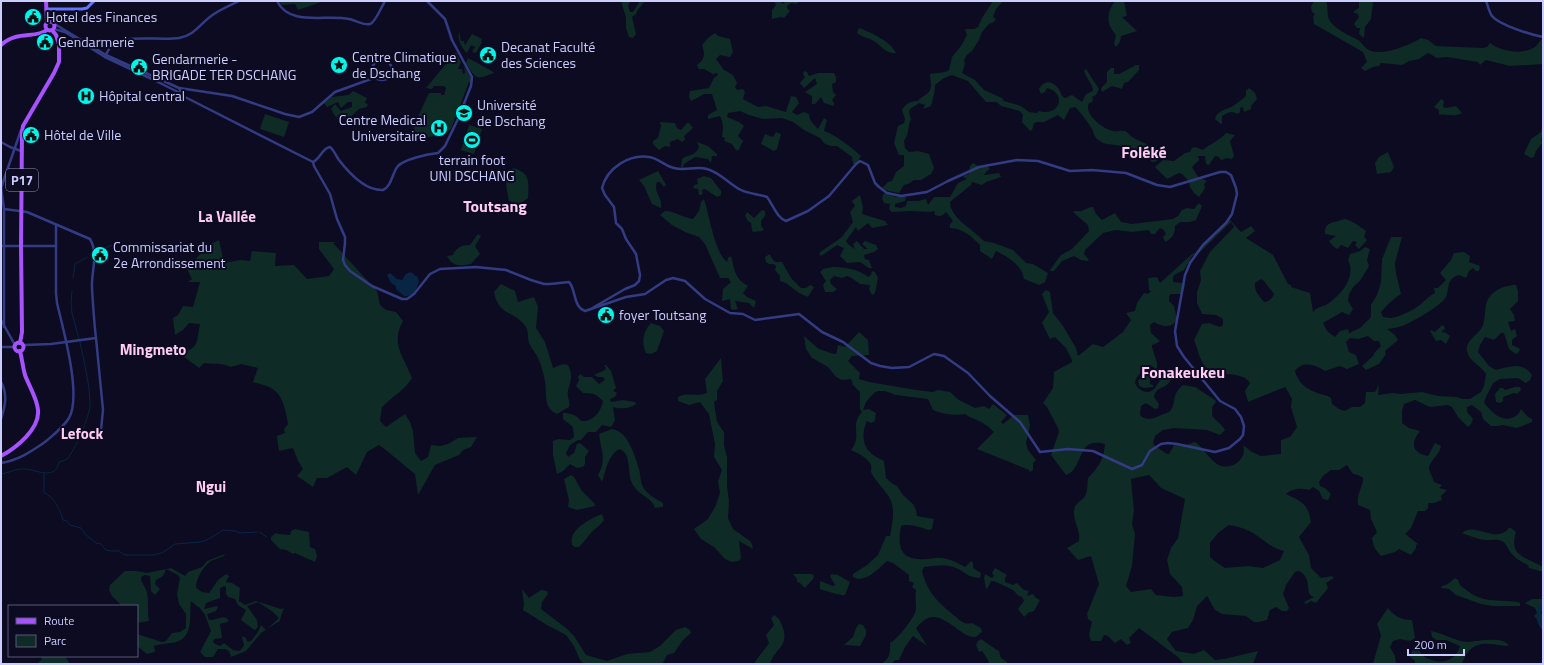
<svg xmlns="http://www.w3.org/2000/svg" width="1544" height="665" font-family="'Titillium Web',sans-serif">
	<rect width="100%" height="100%" fill="#0c0b21"/>
	<g fill="#0e2b26" fill-rule="evenodd">
		<path d="M279,1H324L298,10L295,4L282,5Z"/>
		<path d="M621,1H630L628,6L630,12H633L640,1H645L637,11L636,14L632,17L636,34L633,38L629,37L626,28V18Z"/>
		<path d="M774,1H780L783,4L786,1H802L796,4L791,3L787,6V8L790,11L784,18L781,17L772,19V10L776,5Z"/>
		<path d="M993,1H1003L996,9L993,17L996,19L994,22L989,24L982,32L979,40L972,51L967,55L964,60L965,64L962,73L975,80L984,90L1002,98L1004,101L1021,106L1029,112L1037,113L1039,111C1060,117 1067,93 1047,88L1045,92L1041,94L1039,89C1047,75 1059,85 1062,96L1065,98L1072,95L1082,102L1086,94L1093,91C1093,83 1085,78 1084,70L1086,69L1099,89L1096,95L1092,97L1093,99L1092,102L1089,103C1083,114 1103,129 1113,131C1116,132 1122,130 1125,131C1128,132 1130,136 1132,137C1146,146 1154,141 1157,161L1152,162C1144,152 1129,147 1116,145C1110,144 1104,145 1098,140C1094,137 1094,133 1092,129C1090,125 1078,109 1075,107L1070,108L1064,120L1058,115L1044,122H1037L1034,123L1032,130L1030,131L1022,122L1023,115L1020,111L1001,106L997,102H986L968,81L952,75L944,78L935,85C935,92 933,99 931,106L923,109L925,105L919,103C912,109 906,107 911,119C907,128 910,132 904,141L905,148L909,152L918,151L929,154L934,168L931,174L921,180H914L908,184L904,185L899,193L888,191L882,188L888,182L892,181L896,172L904,166V155H899L894,143L898,126L904,123L905,119L902,110C906,103 911,101 918,101C921,96 928,95 930,90C932,86 930,79 930,74L945,72L949,70L952,57L961,46L967,35L965,29H974L978,27L982,18Z"/>
		<path d="M1115,1H1124L1127,16L1122,17L1137,31L1121,36L1120,42L1116,47L1114,44L1116,35C1106,24 1106,13 1115,1Z"/>
		<path d="M1314,1H1326C1329,9 1326,15 1330,21C1336,30 1349,35 1358,40C1362,42 1364,48 1369,50C1381,57 1410,45 1421,38L1428,40L1436,46L1483,48L1487,47L1490,43C1502,52 1522,55 1535,47C1538,45 1540,40 1543,38V64L1510,66L1486,60L1480,65L1478,62L1447,57L1437,58L1428,53L1419,59L1409,61L1402,65L1381,63L1379,66L1373,67L1365,71L1361,68L1367,62L1363,52L1314,24L1313,17L1315,14L1312,12L1311,7Z"/>
		<path d="M1359,1H1372L1373,3L1371,19L1365,27L1364,38L1359,34L1360,28H1357L1354,24L1359,17L1358,14L1354,13V11L1359,8Z"/>
		<path d="M859,28C870,32 892,42 896,53C883,53 882,45 872,40C866,37 862,37 857,33Z"/>
		<path d="M459,31L461,41H464L465,45L472,34L482,39L481,41L482,42L476,53L472,52L475,47L471,45L467,53C461,48 457,38 459,31Z"/>
		<path d="M715,33L718,36L730,39L733,52L730,57L720,55L716,59L724,70L733,75L737,83L735,87L737,90L743,89L745,92L743,99L758,107L766,106L786,112L791,96L796,97L799,103L792,112L797,115L804,112L809,114C809,121 814,124 818,129L824,118L827,120L824,131C837,136 850,146 861,156L856,164H853L852,157L837,146H831L825,144L820,138L804,130L793,122L782,118L763,119L749,115L740,111L728,113L727,117L739,122L744,126L738,136L743,141L738,151L735,149L732,144L724,141L725,138L722,137C723,129 724,124 720,116L708,119V115L717,110L712,94H704L699,97L691,101L689,97L690,91L709,88L714,78L718,75L717,73L713,74L704,69H699L697,65C705,59 705,54 702,45L708,38Z"/>
		<path d="M456,52L461,62L458,69H462L463,74L465,73L464,66L471,78V82H469L451,129C442,136 408,146 415,123L429,93H441V95H444L446,88L444,86H434L432,89L426,88Z"/>
		<path d="M468,58L492,71L494,73C476,80 476,80 466,63Z"/>
		<path d="M1136,65H1139V70L1128,82L1124,83L1122,89L1112,86L1102,92L1101,88L1107,82V72L1111,68H1114V74H1119Z"/>
		<path d="M804,71L807,72L809,76L818,73H834L836,77V82L832,84L833,92L836,95L832,100L834,103V106L824,103L821,97L815,104H812V96L805,92L817,84L815,78L804,88L800,83L805,77L803,74Z"/>
		<path d="M1249,88L1255,93L1257,99L1251,106V109L1244,112L1243,107L1240,108V112L1238,114C1232,111 1228,112 1222,116V123L1221,124L1215,119C1217,110 1226,110 1233,106C1238,103 1242,99 1246,96V91Z"/>
		<path d="M353,91L367,98L365,103L368,104L367,107L359,109L347,120L335,116L331,109L335,104L341,111L352,107V102H348L341,108L338,102L327,107L324,103L332,97L349,95Z"/>
		<path d="M1441,99L1444,101L1443,107L1446,108L1456,106L1462,113C1454,118 1447,113 1439,115V110L1434,107Z"/>
		<path d="M265,114L289,122L284,137L260,129Z"/>
		<path d="M660,122L675,123L677,128L681,130L687,123H689L693,128L684,136L685,140L682,142L678,139L670,142V147L665,146L659,150L653,144V141L658,138L661,126Z"/>
		<path d="M1543,123V135L1541,139L1542,143L1536,151L1534,157L1531,158L1524,154L1531,139L1541,132Z"/>
		<path d="M469,125L482,129L474,154L461,150Z"/>
		<path d="M776,132L781,134L777,149L774,151L761,144L765,134L773,137Z"/>
		<path d="M1226,133L1235,135L1230,141L1234,156L1232,159L1227,158L1221,160L1219,157L1215,156L1209,165L1206,164L1205,156H1198L1199,160L1192,167L1198,177L1207,181L1204,184L1205,188L1199,197L1194,193L1190,187L1189,181L1182,174L1179,173L1167,179L1155,167L1163,160L1174,161L1185,153L1190,152L1192,148L1195,147L1203,150C1211,143 1219,141 1226,133Z"/>
		<path d="M697,142L708,146L717,154V156H712L711,163L708,159L695,157L684,164L683,168L681,167L682,159C688,154 696,156 699,147Z"/>
		<path d="M1388,152L1394,167L1391,172L1377,174L1375,163L1379,157Z"/>
		<path d="M973,163L980,167H988L990,169L986,172L984,175L999,173L1001,177L986,182L982,185L972,182L971,185L950,202C950,218 974,230 984,241L994,243L1013,250L1026,263L1033,264L1048,273L1045,282L1039,285L1024,279C1022,265 1008,257 996,251L992,259L980,251V245C972,237 962,228 950,228V224L953,221L946,212C942,216 941,217 935,215L934,211L931,212L911,211L892,212L889,209L890,204L884,203L882,198L884,193L896,197H906L905,201L895,204V207L901,208L906,206L907,201H918L926,199L928,205L934,197H950L958,183L967,179L962,176L969,174L970,166Z"/>
		<path d="M513,168C530,172 529,182 528,198L520,204L509,201C507,188 502,177 513,168Z"/>
		<path d="M658,171L666,185L664,187L660,182H657C653,192 663,198 661,208L652,204L644,186L639,180Z"/>
		<path d="M704,176L711,178L721,191V195L717,197L705,189L702,190L703,193L701,195H699L698,189L693,188L694,185L698,184L697,179Z"/>
		<path d="M860,195L863,208L862,214L885,221L888,225L872,228L868,223L858,231L856,227L846,241L849,245L855,249L853,244L857,241L864,249H868L862,244L865,241L876,245L878,249L874,252L864,255L865,259L869,260L872,268H869L860,262L847,263L840,256L844,248L837,245L821,256L819,253L842,237L853,222L850,212L855,206L852,201Z"/>
		<path d="M704,199C709,214 715,253 727,262L728,258L731,256C735,270 734,278 748,286L743,293L747,297L756,301L754,308L749,303L735,301L738,309L734,310L731,309L730,299L722,301L723,289L731,282L728,278H720L705,244L699,237L685,232L672,225L660,215L665,211C675,211 683,218 693,219L699,211L701,202Z"/>
		<path d="M1199,203L1202,206L1196,220L1190,222H1180L1175,226C1175,234 1173,238 1165,242L1163,237L1166,234L1164,230L1160,228L1155,234H1151L1149,230L1132,232L1116,230L1103,233L1085,250L1084,254L1089,260L1087,261L1081,260L1074,256L1062,261L1054,271H1051L1050,270L1061,255L1072,249L1089,231L1088,225L1073,212C1077,210 1079,212 1082,211C1086,209 1089,207 1093,207L1096,214L1102,220L1115,213L1121,222L1132,224L1173,219L1178,216L1182,210L1187,208L1194,209Z"/>
		<path d="M762,210L765,211V216L761,221V226L764,229L762,231L753,232L752,230L751,223L748,221L745,216L747,212L754,218Z"/>
		<path d="M1344,219C1352,220 1359,226 1366,231L1364,237L1367,240L1359,249L1355,245L1357,242L1353,241L1348,248L1341,245L1338,249L1334,247L1329,241L1336,236L1325,234C1324,221 1335,223 1344,219Z"/>
		<path d="M1230,220L1241,232L1251,226L1255,231L1246,238L1273,255L1288,284L1291,285V287L1310,293L1313,312C1318,306 1324,307 1329,303C1343,293 1356,276 1348,260L1350,254L1360,251L1365,247L1370,249L1367,260L1369,266L1360,281L1354,286L1349,294L1348,301L1353,309L1349,315L1342,312L1323,323L1327,331L1335,337L1340,331L1348,329L1349,333L1360,328L1371,317V305L1377,295L1381,282L1382,259L1391,237H1402L1395,263L1396,273L1401,294C1393,299 1387,305 1381,312L1383,317C1384,317 1389,318 1390,318C1398,318 1416,309 1422,303C1427,299 1429,296 1435,293L1434,288H1438L1446,280L1440,273L1451,260L1454,253L1464,252L1470,256L1469,262L1480,266L1479,271H1476L1473,268L1469,271L1466,278L1459,275C1446,279 1450,287 1446,297C1442,305 1414,321 1405,325C1400,327 1394,328 1387,329L1395,335L1398,340L1385,351L1386,354L1379,364L1366,370L1362,366L1373,356L1375,352L1381,346L1379,341H1374L1368,336L1358,339L1350,338L1346,342L1349,352L1356,355L1359,364L1347,369L1340,366L1325,371C1316,365 1303,360 1295,371C1298,382 1305,388 1315,392C1321,395 1326,394 1331,398L1332,404L1339,409L1345,411L1352,407H1360L1365,403L1366,392H1375L1379,385L1378,395L1393,393L1400,394L1422,392L1438,396L1456,397L1463,399H1470L1481,392L1484,386L1486,374C1481,365 1469,362 1467,351C1465,340 1480,334 1483,325C1485,320 1485,309 1486,304C1490,291 1504,285 1516,285L1518,291V301L1510,309L1514,315L1515,321L1508,322L1511,331L1515,329L1517,336L1512,340V345L1520,349L1518,353L1516,354L1509,349L1504,333H1501L1494,340L1485,337L1480,345L1478,352L1489,366L1496,370C1510,367 1522,361 1532,375L1530,380L1526,383L1518,378L1500,379L1493,383L1486,397L1484,403C1488,407 1492,412 1496,415C1505,421 1517,420 1521,409L1528,417L1532,419V422L1517,428L1503,425L1498,426H1491L1483,419L1481,412L1472,405L1467,407V412L1473,419L1471,424L1468,427L1458,417L1452,407L1448,405L1430,407L1415,400L1404,404L1402,411V423L1409,428L1420,431C1410,443 1412,453 1428,456L1435,443L1441,446C1439,456 1429,461 1429,469C1430,473 1433,478 1434,482L1442,485L1439,488L1447,490L1441,496L1442,500L1434,503H1428V508L1425,511H1418L1411,528L1405,534L1418,544L1416,545V548L1411,555L1399,549L1395,552L1381,556C1376,551 1373,546 1372,538L1377,532L1371,519L1370,510L1358,505C1356,494 1363,488 1363,478L1358,475L1353,474L1347,465L1339,470H1331L1323,476L1319,482L1320,486L1325,488L1331,494L1328,500L1323,499L1319,491L1313,487L1309,490C1301,488 1293,488 1286,494C1302,502 1308,503 1311,522L1299,537L1309,555L1311,568L1321,578L1332,576L1334,578L1326,583L1328,588L1316,603L1311,601L1306,604L1304,602L1314,597C1303,594 1314,579 1299,571L1295,572L1286,585L1283,594L1289,608L1287,611H1282L1276,607L1270,610L1267,620L1259,622H1254L1246,616L1222,614L1215,610L1207,596L1197,606L1193,620L1188,628L1172,632L1167,639L1176,651L1194,654L1204,650L1215,660L1224,659L1258,651L1253,664H1184L1178,657L1139,628L1129,638L1131,643L1127,645L1121,639L1115,643L1108,636L1104,635L1101,641H1091L1089,635L1092,622L1088,619L1087,614L1099,584L1091,556L1078,560L1067,548L1079,541C1081,530 1073,522 1074,511C1074,502 1084,501 1086,494C1088,489 1087,483 1088,478C1098,468 1104,459 1105,444C1081,438 1084,455 1074,469C1072,472 1069,474 1066,475L1051,455L1059,432L1058,428L1047,407L1043,403L1053,388L1054,372L1072,362V360L1066,348L1055,337L1050,339L1042,323L1049,312L1042,294L1046,290L1050,292L1053,313L1063,326L1076,348L1078,356L1093,344L1103,347L1123,332L1131,320L1126,313L1135,311L1137,303L1144,293L1148,294L1151,291L1149,290L1148,278L1157,277L1160,283L1192,254L1195,253L1204,242L1215,236L1220,230L1221,225L1225,226ZM1231,222L1234,227L1210,252L1200,271L1201,280L1197,292V303L1202,314L1216,315L1223,319V325L1220,327L1209,323L1202,324L1194,340C1197,347 1199,357 1203,364C1213,379 1242,369 1250,383L1245,391L1248,402L1285,387L1286,388L1292,399L1291,407L1297,427L1290,437L1281,440V454L1261,456L1252,452L1243,445C1248,460 1230,472 1217,464C1209,459 1204,448 1195,442L1186,445H1174L1169,454H1167L1155,446L1153,443L1155,436L1163,430L1174,428L1207,430L1220,435L1225,430C1222,424 1217,422 1213,417C1211,414 1213,410 1212,407L1216,402L1215,400L1195,387L1183,385C1171,395 1177,400 1171,410C1169,413 1166,413 1163,414C1156,418 1146,422 1140,415L1141,406L1146,403L1155,409L1158,408L1159,404L1154,397C1157,384 1166,391 1171,379C1162,372 1160,382 1155,388C1149,396 1138,391 1135,383C1136,375 1143,372 1147,365L1152,366L1157,370V363L1152,347V345L1157,343L1160,341L1151,333L1150,325L1154,322C1162,327 1172,329 1177,319L1174,306L1169,301V296L1171,294H1182L1185,285L1182,283L1173,282V278L1174,275L1184,270L1192,256L1200,252ZM1261,279L1264,281L1274,294C1273,298 1268,302 1264,302C1259,296 1254,291 1255,283ZM1149,475L1161,488L1185,499L1178,538L1171,548L1167,560L1170,574L1182,587L1183,596L1174,597L1156,595L1151,589L1131,592L1126,586L1132,566L1135,534L1132,524L1134,511L1131,479ZM1229,525C1239,527 1248,529 1256,535C1266,542 1272,548 1284,551L1280,560L1263,568L1248,566L1225,568L1212,559L1210,556V543L1218,533Z"/>
		<path d="M478,234L481,236L475,246L480,254L471,264C459,266 453,267 447,256L453,255C456,248 461,245 470,245Z"/>
		<path d="M219,240L224,263L240,260L250,261L252,251L276,253L275,266L294,265L307,279L329,276L334,269L319,249V242H337L333,243L377,291L380,305L386,310L396,312L403,321C390,344 404,357 412,378C405,390 392,397 382,407L380,421L386,427L405,414L410,422L413,431L415,453L421,461L428,457L431,445L440,446L448,444L458,438L477,437L471,447L463,450L459,455L435,465L418,495L415,474C402,464 392,454 379,445L367,452L356,475L347,467L327,478H317L313,487L297,476L303,469L298,461L293,448L279,451L277,436L285,433L284,429L288,424C286,414 284,397 274,390C269,386 260,384 253,382L258,368L241,364L231,367C220,362 215,365 204,363L199,368L180,354C200,347 196,343 200,324L189,323L183,330L175,335L173,318L178,315L183,306L193,307L200,282H188L192,279L187,269L202,252L199,249Z"/>
		<path d="M770,254L771,257L775,262H782L791,278L801,288H806L810,285L814,287L808,297L799,293L786,283L780,281V276L775,270L776,266L774,264H769L766,262L765,257Z"/>
		<path d="M832,267C845,267 858,269 868,277L871,275L872,271L875,272L878,278L875,293L872,295L869,289L870,285L860,284L850,277L847,276L842,278L834,276L830,280L831,284L837,289L833,292H825L823,285L826,281L820,272L823,269Z"/>
		<path d="M501,284L515,291L518,302L534,297L538,307L536,328L545,342L553,368L563,364L568,365C576,380 566,386 568,397C569,401 570,403 569,407L557,414C543,408 547,394 545,382C544,374 541,365 538,358C536,353 532,350 530,345C527,340 529,332 526,327C514,310 499,317 494,292Z"/>
		<path d="M651,323L660,326L664,331L657,351L651,354L646,353C641,343 643,331 651,323Z"/>
		<path d="M1442,325L1444,326L1445,329L1442,331L1443,333L1445,332L1450,336L1446,344L1441,340L1436,341L1430,331L1432,330L1434,332L1436,331Z"/>
		<path d="M859,332L868,340L869,355L852,356L848,361L860,373L859,379L869,382L916,390L933,392L938,390L950,392L959,400L975,408L984,406L989,409L993,404L1007,415L1001,422L1003,424L1014,415H1028L1030,425L1026,443L1028,450L1036,460L1033,463V470L1030,472L1029,470L977,449L994,432C989,427 984,423 977,420C972,418 969,417 965,414C955,416 942,414 933,410L928,399L896,395L885,391H878L874,393L866,402L863,410L869,409L876,413L875,421L871,423L867,421C862,431 862,445 870,452C873,456 879,458 884,461L886,478L893,484L897,486L903,495L913,504L916,510L917,516L934,519L932,529L928,530C921,527 908,523 901,526C897,549 901,561 927,559C930,559 933,558 936,558C946,557 956,562 965,567L971,561L973,563V568L981,573L980,578C966,577 966,572 956,568C947,564 934,566 924,567L922,571C928,594 938,602 956,617C961,621 964,625 972,623L981,628L982,632C980,633 979,635 977,636C966,643 945,611 928,618C923,620 919,625 916,628L927,646L913,636L905,647L899,660H895L892,664H881C890,659 890,653 890,643C896,641 916,616 916,609C916,603 915,597 916,590L912,587L914,583L909,581V575L893,563L887,561C878,569 865,584 853,577V574L867,565L878,555L886,536H890C892,524 896,509 889,497C884,489 877,483 872,474C870,471 872,469 871,465C868,458 858,453 851,450C863,435 849,426 862,412L860,409V392L853,385L851,379L842,380L836,377L828,367L812,358L806,349L804,336L819,349L834,354H836L838,345L845,347Z"/>
		<path d="M721,358L723,381L717,391V400L714,402L717,422L724,432V445L727,457V486L729,501L728,518L733,529L750,541L752,544L753,549L739,541L741,558L739,561L732,562L725,559L714,547L701,539L694,529L708,519L716,505L720,493L718,481L722,470L714,457L715,444L709,414L700,402L689,405L678,401V397C686,392 697,397 707,393L705,379Z"/>
		<path d="M604,365H606L611,371L616,388L613,391L617,393L615,397L610,399L611,402L623,400L635,402L636,404C630,409 620,409 613,407L615,420L611,427L602,425L596,432H588L581,440H578L570,445L566,453L568,457L574,453L577,444L580,443L589,451L585,457V464L583,467L577,468L570,464L563,471L557,474L553,455V441L558,439L570,440L574,437L573,427L563,419V413C570,413 577,415 581,421C593,422 601,412 603,401C595,393 594,394 583,393L576,386L579,380L578,377L580,374L584,377H592L599,384L605,380L603,377H598L594,375L605,370L606,368Z"/>
		<path d="M1148,369H1154L1155,372V374L1150,377V384L1153,385V387L1144,388L1139,386L1138,380L1145,377Z"/>
		<path d="M1515,387H1520L1521,390L1517,394L1514,393L1503,397V401L1500,403L1496,402L1495,394L1500,388H1503L1505,390Z"/>
		<path d="M612,429C628,431 635,456 639,469C641,476 640,484 645,490C650,496 656,499 663,503V507L655,508C653,498 637,495 632,483C627,472 632,455 620,449C608,454 606,471 602,482L598,475C607,460 601,451 599,434Z"/>
		<path d="M571,475L574,477L582,491L594,503L595,506L577,510L568,507L569,500L564,479Z"/>
		<path d="M602,514L604,520C600,526 594,529 590,534C586,539 583,543 579,547H575L572,545C572,543 571,540 572,538C573,528 593,517 602,514Z"/>
		<path d="M1509,528H1511L1516,532C1508,557 1527,557 1543,567V572L1529,568L1528,565C1522,562 1516,559 1512,554C1508,550 1507,544 1502,541C1497,539 1491,540 1486,540C1481,540 1466,535 1462,533C1476,521 1495,545 1509,528Z"/>
		<path d="M295,529L309,532L310,547L315,549L317,556L315,562L295,553L293,554L286,550L280,549L271,540V537L276,533L278,534L290,535L291,531Z"/>
		<path d="M225,554L224,556C220,558 215,559 211,561C203,567 196,578 196,588L202,592L209,593L218,580L226,574L229,576L226,582L232,583L240,588L239,601L245,605L256,601L281,609L284,608L279,622H278L261,633L246,651L231,657L229,651L225,649H218L213,657H205L200,652L211,631L205,615L199,607H198L191,601C189,613 194,634 179,641C172,644 162,643 154,646L155,652L147,654L137,646V634L162,642L166,641L172,633L180,632L186,628V614L179,604L177,594L180,578L178,575L166,569L163,576L156,580L155,584L160,589L155,595L151,591L150,576L145,575L141,577C141,583 145,586 147,592C149,602 147,611 149,621L137,623V606H122L112,596L109,590L110,585L125,571H136L147,573L171,568L185,576L188,572L202,567L207,561ZM224,586L226,587V594L228,597L235,599L238,605L246,610L241,620L253,629L255,630L258,627L257,620L247,606L258,602L273,612L279,618L266,630L261,625L258,632L251,641L248,642L245,637H242C242,644 248,644 239,651L233,650L224,643L220,646L215,644L213,642L214,639L222,638L220,624L227,622L229,620L224,617L212,620H209L207,614L216,611L218,607L217,606L204,609L206,603L220,598V588Z"/>
		<path d="M995,568L1007,575L1005,578V582L1013,585L1017,583L1024,590L1029,591L1027,596L1033,594L1036,598L1040,600L1034,611L1028,613L1024,617L1018,609L1024,601L1022,597L1019,596L1013,590L994,581H991L987,589L986,588L984,578L985,574L992,578L994,576L992,573Z"/>
		<path d="M793,574H812L814,576L813,579L805,588L800,583L797,582V579Z"/>
		<path d="M832,574L838,575L850,582L845,595C842,596 822,590 820,589V581L833,586L835,585L830,576Z"/>
		<path d="M1455,578L1458,580C1460,586 1461,586 1465,589C1483,604 1497,599 1518,602L1520,603V606H1493L1481,604L1456,595L1449,589L1441,588L1442,586L1448,584Z"/>
		<path d="M522,589L529,598L541,590L547,591L548,594L542,602L541,609L566,628L574,636L586,655L607,661L627,654L650,652L660,646L676,630L685,627L690,630L691,633L683,640L674,653C663,655 668,657 662,664H584L580,660L574,646L566,635L547,625L523,610L524,605Z"/>
		<path d="M1543,597V610L1541,612L1543,617V626L1534,616L1537,613L1535,608L1525,603L1532,599H1542Z"/>
		<path d="M1388,608C1394,616 1401,620 1412,620L1415,638L1410,641L1400,639L1393,641L1390,647L1395,656L1396,664H1373L1381,635L1377,624Z"/>
		<path d="M774,615C779,618 781,622 783,628C789,647 775,648 770,664H754C758,656 764,651 769,643L766,635L774,625L771,618Z"/>
		<path d="M859,624L863,625L866,630V635L860,646L844,645L853,637L856,628Z"/>
		<path d="M1431,631C1442,633 1458,642 1467,642C1479,641 1501,636 1509,645L1506,646C1485,643 1471,639 1462,664H1415V661L1409,656L1416,645C1419,649 1420,653 1423,656C1436,665 1455,664 1460,646L1446,640H1436L1432,637Z"/>
		<path d="M981,639L997,650L999,651L1001,658L1007,662V664H989L988,660L982,651L979,652L976,645L978,641Z"/>
		<path d="M41,656H65L70,664H37L42,659Z"/>
	</g>
	<path fill="#082643" d="M410,272L414,274L415,276H417L419,281C416,289 415,297 404,296L396,289V286L391,283L387,275L390,273L397,279L402,280L406,274Z"/>
	<g fill="none" stroke-linecap="round" stroke-linejoin="round">
		<g stroke="#082643" stroke-width="1">
			<path d="M95,254L100,250L122,241"/>
			<path d="M73,278L75,264L87,257"/>
			<path d="M72,291L71,304L72,313L79,339"/>
			<path d="M44,473V492C46,494 50,496 52,498C56,503 62,514 63,520L67,521L70,525L81,528L85,534L96,543L101,544L106,550L111,551H119L125,555H153L162,553L175,544L200,542L207,540L223,530L235,531L240,533L257,532"/>
			<path d="M1,474C7,473 14,470 20,469C33,467 55,483 59,462C62,461 64,461 67,459C74,452 90,415 90,405C90,384 84,363 80,342"/>
			<path d="M259,532L267,537"/>
		</g>
		<path stroke="#082643" stroke-width="3.5" d="M1543,603C1537,612 1536,619 1543,628"/>
		<g stroke="#333c83" stroke-width="2.5">
			<path d="M277,1C290,27 326,14 349,19C355,20 364,26 370,24C375,23 382,6 385,1"/>
			<path d="M1486,1C1488,6 1489,12 1492,16C1499,25 1532,35 1543,37"/>
			<path d="M53,23L106,55L179,88L183,96"/>
			<path d="M54,29L65,32L105,57L154,80L178,92L183,96L313,162C321,158 322,148 330,147C334,150 336,156 339,160C349,173 365,191 383,190C392,186 392,173 398,166C405,159 428,154 438,153L445,146L457,121L471,86L472,77L452,40L445,19L427,1"/>
			<path d="M105,57C107,52 109,47 114,44C131,34 159,41 179,38C196,35 201,22 214,14C222,9 231,5 239,1"/>
			<circle cx="382" cy="70" r="10"/>
			<path d="M179,88L232,96L285,114L299,117L312,112L335,92L371,79L375,76"/>
			<path d="M1,142L10,147L21,151"/>
			<path d="M313,162L314,166L330,194L337,219L345,237V243L343,260L345,265L350,271L372,286L402,299H407L414,294L430,274L440,269L476,267L506,270L531,280L544,284H550L569,282C576,289 573,307 585,311L626,297L645,294L666,280L673,278L685,281L705,299L730,313L743,314L755,320L799,314L822,332L843,342L871,363L880,366L892,368L909,367L934,354L944,356L968,373L990,396L1020,422L1040,452L1068,449L1093,451L1132,469L1142,465L1150,451L1161,444L1168,443L1177,444L1215,452L1229,448L1240,439L1243,435L1244,426L1241,417L1235,409L1220,401L1184,357L1177,346L1175,331L1185,275L1190,263L1203,245L1226,223L1232,214L1237,194L1236,188L1231,175L1226,172H1220L1170,187L1157,185L1126,173L1092,170L1070,171L1038,161L1017,160L979,167L948,181L927,192L901,196L887,193L879,187L875,183L868,165L860,161L856,164L829,196L808,211L786,221C777,218 773,205 767,197C759,194 749,194 741,190C729,184 721,173 707,169C696,166 685,171 674,168C665,166 658,158 649,157C629,154 607,168 602,188L605,195L614,207L616,223L622,229L626,239L636,254L640,275L639,281L635,285L625,289L589,310"/>
			<path d="M1,187L4,209V327"/>
			<path d="M1,188L21,130"/>
			<path d="M4,209L27,212L90,239C99,254 91,272 92,288C93,305 94,322 96,338L51,344L24,345"/>
			<path d="M1,246H56"/>
			<path d="M1,320L15,345"/>
			<path d="M96,338L103,410L101,430"/>
			<path d="M1,347H15"/>
			<path d="M1,382C8,394 5,407 1,419"/>
			<path d="M1,463C19,460 30,452 45,442C53,435 63,428 69,418C82,395 63,329 57,303L56,293V225"/>
		</g>
		<path stroke="#6275ff" stroke-width="3" d="M46,9H82L87,8L94,1"/>
		<g stroke="#a652ff" stroke-width="4">
			<path d="M46,1L47,22"/>
			<circle cx="50" cy="26" r="4.5"/>
			<path d="M1,45C17,30 35,39 47,30"/>
			<circle cx="19" cy="347" r="4.5"/>
			<path d="M20,343L22,332L21,246L22,132L23,126L54,73L59,62V44L56,35L52,30"/>
			<path d="M1,456C16,448 40,429 38,410C37,398 29,386 25,375C23,368 22,359 20,351"/>
		</g>
	</g>
	<defs>
		<g id="civic-disc" transform="scale(0.9)"><circle r="9.5" fill="#00f6eb" stroke="#0c0b21"/><path d="M-.6-6.5H3V-4.5H.6V-3L4-1V1h2V6H-6V1h2V-1L-.6-3ZM-1.2 2.5V6h2.4V2.5Z" fill="#111"/></g>
		<g id="sight-disc" transform="scale(0.9)"><circle r="9.5" fill="#00f6eb" stroke="#0c0b21"/><path d="M0-6L1.8-2.2L6-1.7L2.9 1.2L3.7 5.4L0 3.3L-3.7 5.4L-2.9 1.2L-6-1.7L-1.8-2.2Z" fill="#111"/></g>
		<g id="hospital-disc" transform="scale(0.9)"><circle r="9.5" fill="#00f6eb" stroke="#0c0b21"/><path d="M-5-5h3v3.5h4V-5h3V5h-3V1.5h-4V5h-3Z" fill="#111"/></g>
		<g id="university-disc" transform="scale(0.9)"><circle r="9.5" fill="#00f6eb" stroke="#0c0b21"/><path d="M0-5L7-2L0 1L-7-2ZM-4 1L0 2.5L4 1V4Q0 6-4 4Z" fill="#111"/></g>
		<g id="stadium-disc" transform="scale(0.9)"><circle r="9.5" fill="#00f6eb" stroke="#0c0b21"/><path d="M0-5a6.5 5 0 1 0 0 10a6.5 5 0 1 0 0-10ZM-3.5-1.8h7v3.6h-7Z" fill="#111"/></g>
	</defs>
	<g fill-rule="evenodd">
		<use href="#civic-disc" x="33" y="17"/>
		<use href="#civic-disc" x="45" y="42"/>
		<use href="#civic-disc" x="488" y="55"/>
		<use href="#sight-disc" x="339" y="65"/>
		<use href="#civic-disc" x="139" y="67"/>
		<use href="#hospital-disc" x="86" y="96"/>
		<use href="#university-disc" x="464" y="113"/>
		<use href="#hospital-disc" x="439" y="128"/>
		<use href="#civic-disc" x="31" y="135"/>
		<use href="#stadium-disc" x="472" y="140"/>
		<use href="#civic-disc" x="100" y="255"/>
		<use href="#civic-disc" x="606" y="315"/>
	</g>
	<g text-anchor="middle" stroke-width="4" stroke-linejoin="round" paint-order="stroke">
		<rect fill="#0c0b21" stroke="#9293bc" stroke-width="1" x="6" y="169" width="32" height="22" rx="3"/>
		<g font-size="13" font-weight="bold" fill="#cbcdff">
			<text x="22" y="185">P17</text>
		</g>
		<g font-size="14" fill="#cbcdff" stroke="#0c0b21" text-anchor="start">
			<text x="46" y="22">Hotel des Finances</text>
			<text x="58" y="47">Gendarmerie</text>
			<text x="501" y="52">Decanat Faculté<tspan x="501" dy="16">des Sciences</tspan></text>
			<text x="352" y="62">Centre Climatique<tspan x="352" dy="16">de Dschang</tspan></text>
			<text x="152" y="64">Gendarmerie -<tspan x="152" dy="16">BRIGADE TER DSCHANG</tspan></text>
			<text x="99" y="101">Hôpital central</text>
			<text x="477" y="110">Université<tspan x="477" dy="16">de Dschang</tspan></text>
			<text x="426" y="125" text-anchor="end">Centre Medical<tspan x="426" dy="16">Universitaire</tspan></text>
			<text x="44" y="140">Hôtel de Ville</text>
			<text x="472" y="165" text-anchor="middle">terrain foot<tspan x="472" dy="16">UNI DSCHANG</tspan></text>
			<text x="113" y="252">Commissariat du<tspan x="113" dy="16">2e Arrondissement</tspan></text>
			<text x="619" y="320">foyer Toutsang</text>
		</g>
		<g font-size="15" font-weight="bold" fill="#ffcdf4" stroke="#0c0b21">
			<text x="227" y="222">La Vallée</text>
			<text x="153" y="355">Mingmeto</text>
			<text x="82" y="439">Lefock</text>
			<text x="211" y="492">Ngui</text>
		</g>
		<g font-size="16" font-weight="bold" fill="#ffcdf4" stroke="#0c0b21">
			<text x="1144" y="158">Foléké</text>
			<text x="495" y="212">Toutsang</text>
			<text x="1183" y="378">Fonakeukeu</text>
		</g>
	</g>
	<rect width="1544" height="665" fill="none" stroke="#cbcdff" stroke-width="4"/>
	<rect x="8" y="605" width="130" height="52" fill="#0c0b21" stroke="#58597a"/>
	<rect x="16" y="618" width="20" height="6" fill="#a652ff" stroke="#58597a"/>
	<text x="44" y="625" font-size="12" fill="#cbcdff">Route</text>
	<rect x="16" y="635" width="20" height="12" fill="#0e2b26" stroke="#58597a"/>
	<text x="44" y="645" font-size="12" fill="#cbcdff">Parc</text>
	<path d="M1408 649v6h56v-6" fill="none" stroke="#cbcdff" stroke-width="2"/>
	<text x="1414" y="649" font-size="12" fill="#cbcdff" stroke="#0c0b21" stroke-width="3" paint-order="stroke">200 m</text>
</svg>
